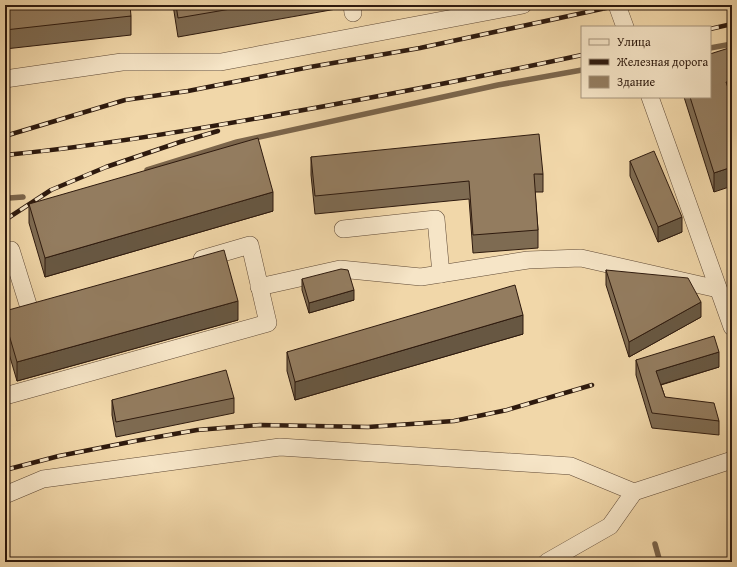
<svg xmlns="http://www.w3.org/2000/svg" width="737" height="567" font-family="'Gentium Book Plus',serif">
	<rect width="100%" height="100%" fill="#f1d7a9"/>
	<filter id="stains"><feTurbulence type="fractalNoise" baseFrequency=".005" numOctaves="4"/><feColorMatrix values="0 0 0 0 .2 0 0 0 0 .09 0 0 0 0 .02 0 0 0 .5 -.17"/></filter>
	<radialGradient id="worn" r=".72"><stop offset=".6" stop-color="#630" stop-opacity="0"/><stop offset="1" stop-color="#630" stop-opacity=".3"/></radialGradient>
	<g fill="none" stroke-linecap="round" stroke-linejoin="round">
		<g stroke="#7b654b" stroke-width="5.5">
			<path d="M710,48L732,44"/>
			<path d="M147,170L237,142L498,85L582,70"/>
			<path d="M5,196L9,198L23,197"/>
			<path d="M655,544L660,562"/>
		</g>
		<g stroke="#5f4935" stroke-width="18">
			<g id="minor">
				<path d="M352,5L353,13"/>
				<path d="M617,5L625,27"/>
				<path d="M5,79L122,62H221L523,5"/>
				<path d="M650,97L732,327"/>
				<path d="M343,229L436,219L441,274"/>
				<path d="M5,263L11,250L30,311"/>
				<path d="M259,287L340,269L421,277L528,260L581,258L718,289"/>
				<path d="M5,396L268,323L250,245L202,259"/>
				<path d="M5,495L43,479L280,447L571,466L634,492L732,460"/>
				<path d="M547,562L610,526L634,492"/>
			</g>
		</g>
		<use href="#minor" stroke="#f6e5c7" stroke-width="17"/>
		<g stroke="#2e1a0e" stroke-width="4.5">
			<g id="rail">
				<path d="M710,29L732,24"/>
				<path d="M5,136L125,100L188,91L310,67L420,48L620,5"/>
				<path d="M5,155C90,147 175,133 259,118C367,99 475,78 582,55"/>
				<path d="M5,220L51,190L106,167L180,142L218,131"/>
				<path d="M5,470L59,456L135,441L197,430L260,425L368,427L454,421L507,410L592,385"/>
			</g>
		</g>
		<use href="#rail" stroke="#f6e5c7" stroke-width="3" stroke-dasharray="9" stroke-linecap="butt"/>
	</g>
	<g fill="#7e6b52" stroke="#2e1a0e">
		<path d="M5,5L131,16V35L5,49Z"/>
		<path d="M173,5H342V8L178,37Z"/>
		<path d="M732,47L714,192L684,97H710Z"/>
		<path d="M311,157L543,174V192H535L538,230V248L473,253L469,199L315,214L311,175Z"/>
		<path d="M630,161L682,232L658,242L630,176Z"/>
		<path d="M29,204L273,211L45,277L29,223Z"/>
		<path d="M606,270L701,317L629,357L606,285Z"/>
		<path d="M302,279L354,300L309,313L302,290Z"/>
		<path d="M5,311L238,320L17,381L5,340Z"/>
		<path d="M523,334L295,400L287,371V352Z"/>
		<path d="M636,360L719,367L661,385L665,397L719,421V435L652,428L636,375Z"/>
		<path d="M234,398V413L116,437L112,415V400Z"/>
	</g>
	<g fill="#675742" stroke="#2e1a0e">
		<path d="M732,81V99L726,82Z"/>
		<path d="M732,167V186L714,192V173Z"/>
		<path d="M273,192V211L45,277V258Z"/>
		<path d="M682,217V232L658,242V227Z"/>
		<path d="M354,290V300L309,313V303Z"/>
		<path d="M238,301V320L17,381V362Z"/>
		<path d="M701,302V317L629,357V342Z"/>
		<path d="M523,315V334L295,400V382Z"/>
		<path d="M719,352V367L656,386V371Z"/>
	</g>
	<g fill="#937c5f" stroke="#2e1a0e">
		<path d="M5,5H130L131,16L5,30Z"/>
		<path d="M176,5H254L178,18Z"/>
		<path d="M732,47V81L726,82L732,100V167L714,173L690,97H710V54Z"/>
		<path d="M539,134L543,174H534L538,230L473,235L469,181L315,196L311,157Z"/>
		<path d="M258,138L273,192L45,258L29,204Z"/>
		<path d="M654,151L682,217L658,227L630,161Z"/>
		<path d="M224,250L238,301L17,362L5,321V311Z"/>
		<path d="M341,269L348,270L354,290L309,303L302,279Z"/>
		<path d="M606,270L688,278L701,302L629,342Z"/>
		<path d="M515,285L523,315L295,382L287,352Z"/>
		<path d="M714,336L719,352L656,371L665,397L714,403L719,421L652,413L636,360Z"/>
		<path d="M226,370L234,398L116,422L112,400Z"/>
	</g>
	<rect width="737" height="567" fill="none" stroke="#f1d7a9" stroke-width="20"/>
	<rect x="6" y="6" width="725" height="555" fill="none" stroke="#2e1a0e" stroke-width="2"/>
	<rect x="10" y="10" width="717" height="547" fill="none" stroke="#2e1a0e"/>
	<rect x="581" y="26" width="130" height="72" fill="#f6e5c7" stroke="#a6947d"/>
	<rect x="589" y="39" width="20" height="6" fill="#f6e5c7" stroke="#a6947d"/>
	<text x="617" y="46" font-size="12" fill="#2e1a0e">Улица</text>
	<rect x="589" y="59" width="20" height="6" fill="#2e1a0e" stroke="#a6947d"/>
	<text x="617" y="66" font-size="12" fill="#2e1a0e">Железная дорога</text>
	<rect x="589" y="76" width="20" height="12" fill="#937c5f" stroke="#a6947d"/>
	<text x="617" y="86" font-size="12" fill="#2e1a0e">Здание</text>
	<rect width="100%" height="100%" filter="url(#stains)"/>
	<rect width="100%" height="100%" fill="url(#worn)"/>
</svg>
